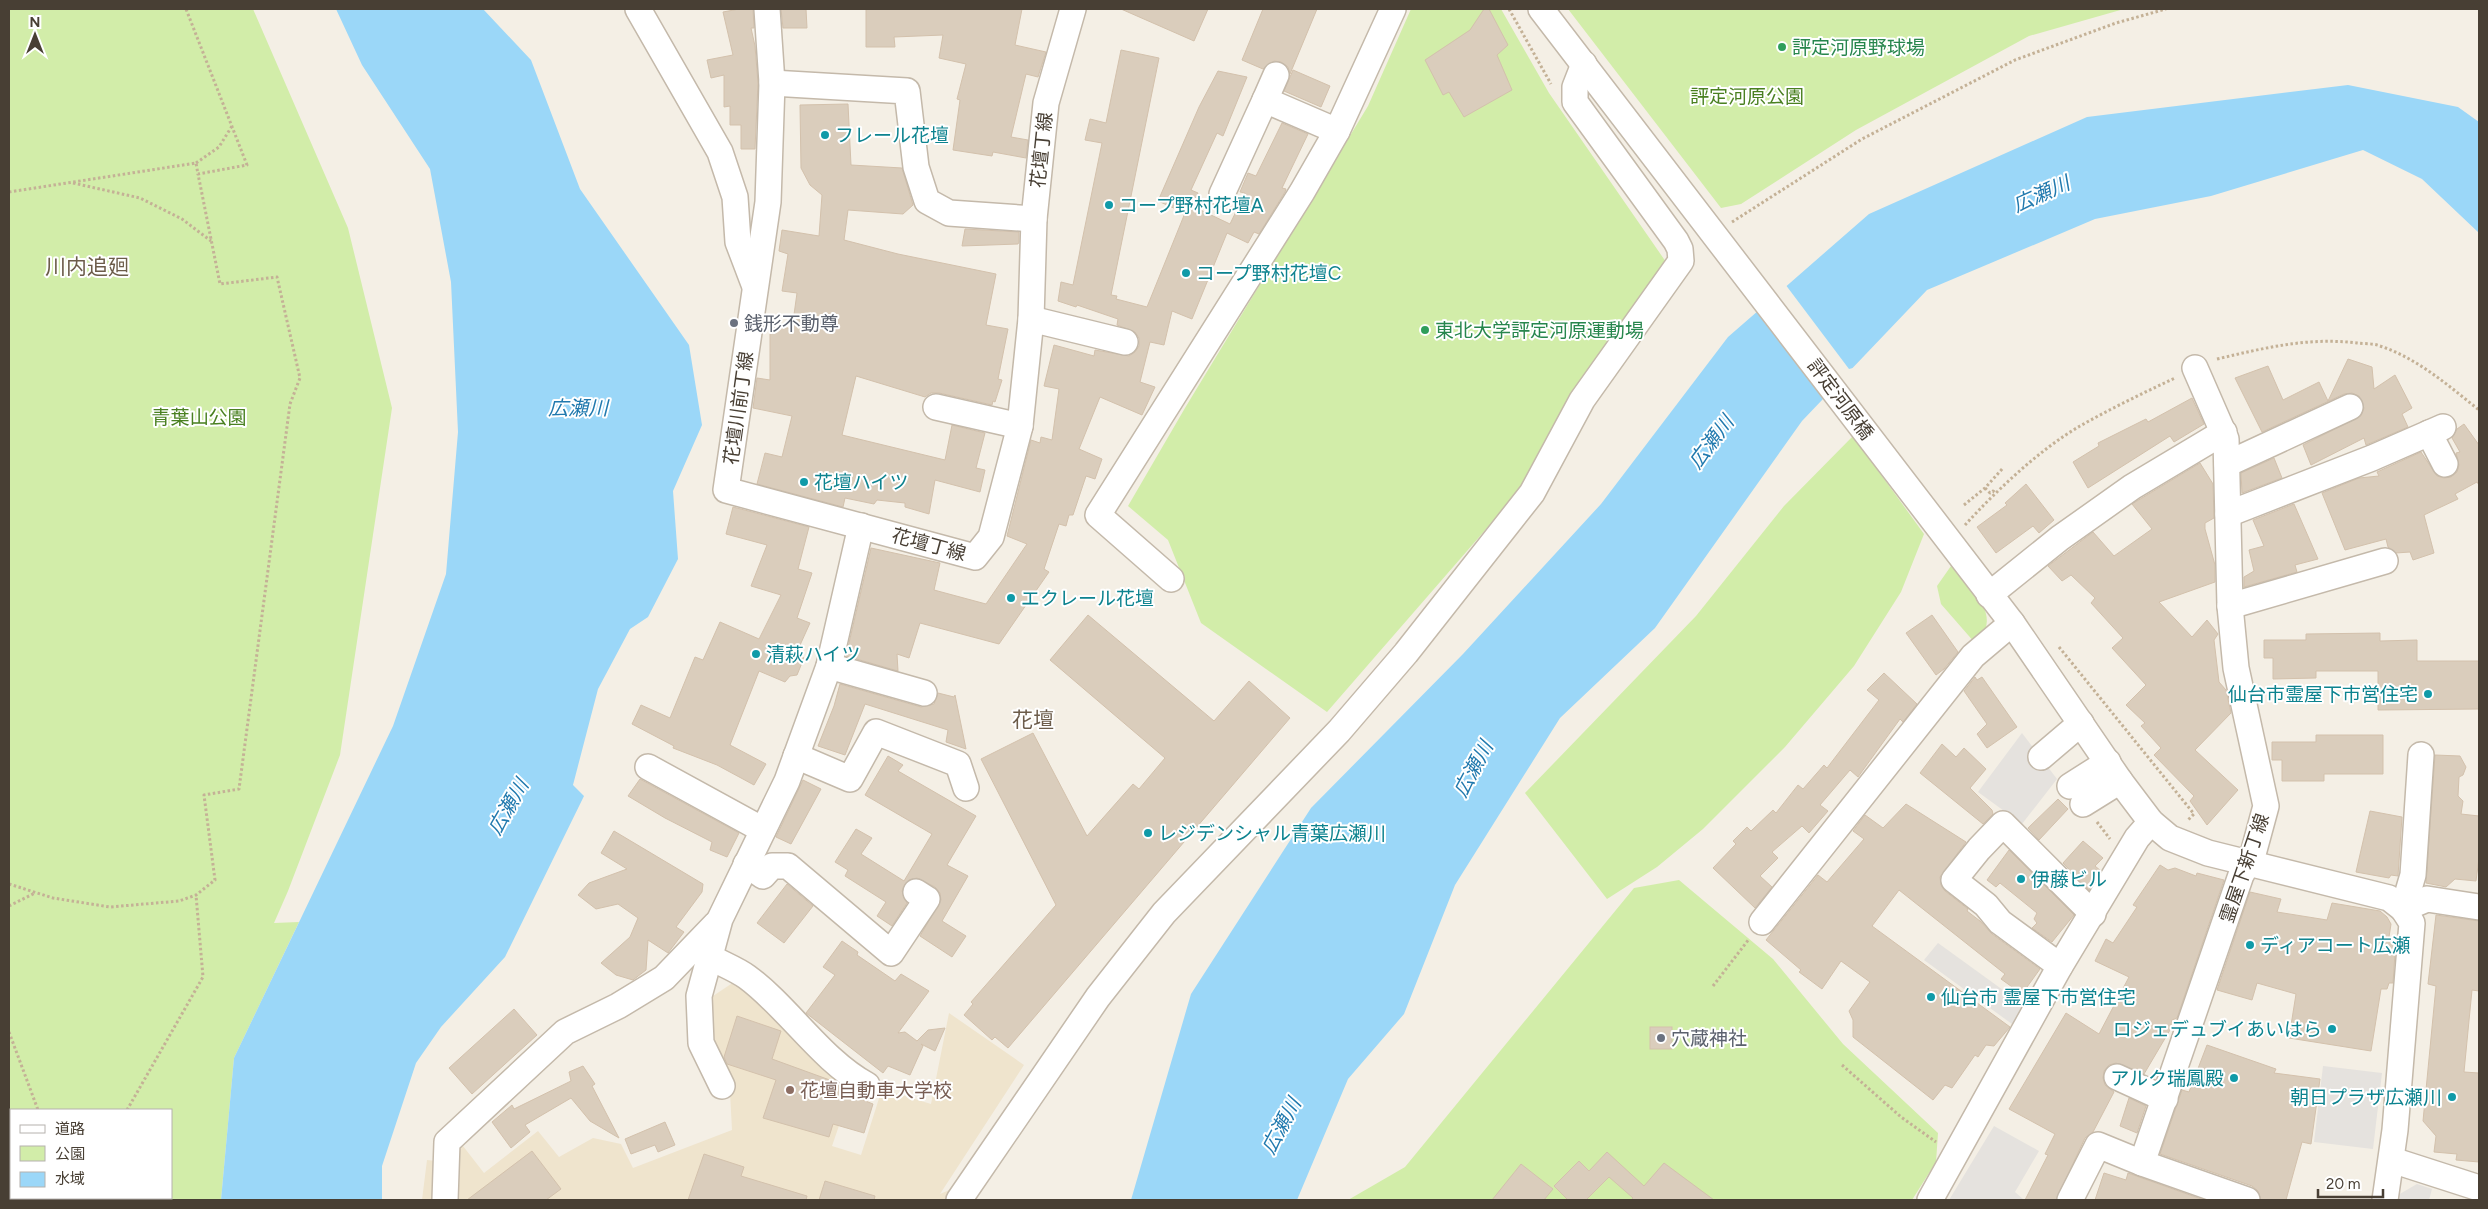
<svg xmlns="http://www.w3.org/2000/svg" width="2488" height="1209" font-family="Figtree,'Noto Sans JP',sans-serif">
	<rect width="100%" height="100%" fill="#f4efe5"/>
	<g fill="#efe4cd">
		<path d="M734,982L789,1033L853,1085L832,1146L861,1155L882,1089L931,1104L949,1013L1024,1065L940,1194L959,1186L947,1200H456L457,1150L463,1146L484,1173L538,1131L559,1157L593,1138L621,1144L633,1168L732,1130L730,1092L713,1041L710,998Z"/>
		<path d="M427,1160L436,1161L435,1200H422Z"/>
	</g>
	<g fill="#d2eda9" fill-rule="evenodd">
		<path d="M9,9H253L348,228L392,408L340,755L288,891L274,923L299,922L234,1058L221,1200H9ZM11,1110H171V1198H11Z"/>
		<path d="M1411,9H1501L1549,93L1666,262L1527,482L1327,712L1201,623L1168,540L1128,506L1185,408L1368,106Z"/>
		<path d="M1568,9H2124L2029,36L1856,130L1741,204L1721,208Z"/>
		<path d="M1853,436L1924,534L1901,592L1854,666L1785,747L1703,829L1657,867L1607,899L1525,793L1696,616L1784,506Z"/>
		<path d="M1951,566C1964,582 1995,607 1985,630C1984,634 1978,639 1975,643L1941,604L1937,586Z"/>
		<path d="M1679,880L1773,959L1843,1044L1938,1133L1936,1162L1912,1200H1348L1405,1167L1634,888Z"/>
	</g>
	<g fill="#e5e2de">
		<path d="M2022,733L2057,779L2022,824L1978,792Z"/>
		<path d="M1938,943L2025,1006L2012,1024L1924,960Z"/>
		<path d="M2323,1066L2382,1073L2373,1149L2314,1142Z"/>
		<path d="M1994,1126L2039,1151L2015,1192L2024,1200H1949Z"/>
		<path d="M2417,1184L2432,1189L2429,1200H2397L2398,1195Z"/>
	</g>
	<g fill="#9bd7f8">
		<path d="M336,9H483L531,60L580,189L689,345L702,425L673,491L678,559L648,617L630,629L598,689L573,785L584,796L505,957L441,1027L416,1063L382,1166V1200H221L234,1058L393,726L446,574L458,432L451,282L430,169L362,65Z"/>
		<path d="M2348,85L2458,107L2479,122V233L2422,179L2363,150L2211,196L2095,219L1927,290L1802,421L1655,628L1560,718L1455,885L1404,1014L1348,1079L1297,1200H1131L1191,994L1311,808L1463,654L1601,504L1728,337L1869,214L2087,117Z"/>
	</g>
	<path fill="#f4efe5" d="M1785,284L1849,369L1857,367L1826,400L1756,309Z"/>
	<g fill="#dacdbc" stroke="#d3c1ac">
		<path d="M739,9H753L754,28H751L755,46L758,83L755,149H741V125H730V106L724,107V75L711,78L707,60L733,55L723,12Z"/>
		<path d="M781,9H806L807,28H783Z"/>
		<path d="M866,9H1022L1015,45L1046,52L1038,77L1026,74L1011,137L1028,140L1026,158L993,152L992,156L953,150L960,100L957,99L966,64L939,58L943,35L894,37L895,47H866Z"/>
		<path d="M1121,9H1208L1194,41Z"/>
		<path d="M1263,9H1317L1290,74L1288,67L1281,62L1274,61L1263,69L1242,60Z"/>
		<path d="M1484,9H1489L1508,45L1497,55L1512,90L1464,117L1449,92L1443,95L1425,60L1470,30Z"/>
		<path d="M1121,50L1159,58L1111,295L1117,296L1116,299L1147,307L1185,213L1158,201L1199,107L1218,71L1247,77L1223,136L1217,133L1191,190L1198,193L1192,206L1230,224L1245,193L1240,192L1248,173L1256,176L1282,123L1308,134L1282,188L1286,189L1285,192L1259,234L1254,232L1248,243L1227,233L1192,319L1172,311L1164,345L1150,342L1140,382L1155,387L1142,415L1100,397L1079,449L1102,459L1095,479L1086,476L1073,515H1069L1066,526L1059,524L1044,569L1049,572L999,644L920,623L909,658L897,654L898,671L846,656L871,548L940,563L934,590L986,604L1027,544L1007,536L1031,440L1040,443L1041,437L1052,440L1059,389L1044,386L1054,345L1094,356L1095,350L1129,356L1135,352L1139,346V338L1135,332L1117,325L1118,319L1077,305L1076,307L1058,301L1061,282L1073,285L1102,143L1085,140L1090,119L1106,123Z"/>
		<path d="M1293,70L1330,86L1321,107L1284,91Z"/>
		<path d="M848,104L851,165L902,168L913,205L903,214L848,210L844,240L898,254L996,274L986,325L1008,329L998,379L1002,380L995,402L993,401L992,405L939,393H931L925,397L856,376L842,435L945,460L952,425L985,433L976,468L985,470L980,492L935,480L929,514L905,507V503L877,500L874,504L845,498L843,507L757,484L765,453L782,457L792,416L753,408L757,378L770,380V324L792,329L797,293L782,291L788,254L779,251L782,230L819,236L822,195L810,185L801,168L800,105Z"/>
		<path d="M965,229L1019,232V242L1018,244L962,246Z"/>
		<path d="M2348,359L2372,367L2374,389L2395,375L2412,408L2402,414L2408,427L2366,445L2364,438L2311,465L2303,445L2361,416L2364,408L2359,396L2352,393L2344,394L2262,432L2235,378L2268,366L2283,400L2319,382L2328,401Z"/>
		<path d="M2192,398L2204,424L2174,442L2170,436L2088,488L2073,462L2099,446L2098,443L2146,419L2148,422Z"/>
		<path d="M2464,424L2479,445V485L2477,482L2455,494L2458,499L2424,515L2434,553L2413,560L2410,552L2396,553L2388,547L2386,539L2345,550L2322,493L2359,478L2379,476L2377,472L2421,452L2437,476L2444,478L2451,477L2457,472L2459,465L2456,453L2460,452L2452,438L2457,429Z"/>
		<path d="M2274,458L2282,478L2242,493L2241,473Z"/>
		<path d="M2200,463L2213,484L2214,518L2205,523V529L2215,565V582L2159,602L2192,637L2207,620L2218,634L2214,640L2219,682L2226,690L2231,713L2195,750L2238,790L2207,825L2190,801L2194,796L2154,755L2161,748L2141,726L2145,723L2126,705L2146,685L2112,648L2123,638L2091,603L2095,598L2071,575L2062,581L2048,566L2093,532L2114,556L2152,529L2132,504Z"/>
		<path d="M2026,484L2054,520L2039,533L2033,526L1996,553L1977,527L2007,505L2005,503Z"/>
		<path d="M2294,504L2318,559L2295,565L2297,572L2244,587V577L2254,571L2249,550L2264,546L2253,520Z"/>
		<path d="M733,507L809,527L798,569L812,573L797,618L810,623L796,654L804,658L797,675L790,676L785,682L759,671L730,745L766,764L754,785L717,765L673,748L674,746L632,724L641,705L670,718L695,657L703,660L720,622L759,639L781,595L751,586L767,545L726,534Z"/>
		<path d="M1088,615L1214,721L1249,681L1290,718L1008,1048L995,1037L992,1040L964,1015L973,1004L971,1002L1056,905L981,759L1033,733L1087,836L1133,784L1139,789L1165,758L1050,660Z"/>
		<path d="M1932,615L1958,652L1944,669L1936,675L1906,633Z"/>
		<path d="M2380,633V641L2417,640V661H2479V709L2378,710V671H2316V678L2273,679V658H2264V640H2306V634Z"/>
		<path d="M1884,673L1917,704L1903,722L1900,719L1858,777L1850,770L1820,805L1828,811L1809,833L1802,826L1772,852L1778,858L1760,876L1772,887L1755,908L1713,868L1736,844L1733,841L1747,827L1751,831L1773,810L1776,813L1798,785L1803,789L1824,765L1827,768L1879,700L1867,690Z"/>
		<path d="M1975,677L1977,680L1982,677L2017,727L1987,748L1977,734L1987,724L1964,691Z"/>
		<path d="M840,684L921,707L934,704L938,693L954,697L955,695L966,749L946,742L948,730L865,704L845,755L818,746L834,706Z"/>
		<path d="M2316,735H2383V774H2324V781H2282V760H2272V742H2316Z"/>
		<path d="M1942,744L1956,757L1964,748L1986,769L1970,788L1992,810L1993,814L1983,824L1920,773Z"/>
		<path d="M2435,755L2460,756L2466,767L2463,775L2459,777L2458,796L2463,801L2461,814L2479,816V858L2476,881L2455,879L2446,887L2426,883Z"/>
		<path d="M888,756L903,765L898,771L976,816L947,865L968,876L942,921L966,936L952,957L920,936L941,900L940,893L935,887L917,878L909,880L902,891L907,903L892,926L877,916L886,902L845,876L848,870L835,862L856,829L872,838L861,854L904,881L932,834L865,795Z"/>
		<path d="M640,779L739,833L727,857L710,850L712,842L665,818L628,796Z"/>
		<path d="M803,780L821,789L791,844L776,837Z"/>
		<path d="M2058,799L2068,809L2039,840L2028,828Z"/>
		<path d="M1906,804L1966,842L1940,877L1941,885L1945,891L1968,909L1967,911L1980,921L1992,934L2040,969L2022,994L2001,979L2005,974L1899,890L1872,926L2010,1027L1994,1046L1986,1045L1978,1057L1975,1055L1952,1088L1945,1085L1933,1100L1853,1037V1020L1849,1011L1870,982L1841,961L1822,989L1799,972L1801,970L1766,940L1818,875L1827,882L1864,839L1853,831L1865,815L1883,828Z"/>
		<path d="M2370,811L2402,817L2398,876L2391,875L2389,878L2356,872Z"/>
		<path d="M614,831L703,884L702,892L676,927L684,932L668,953L648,940L646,970L633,980L616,975L601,963L630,937L638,918L618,904L596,909L578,895L589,883L627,869L601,853Z"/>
		<path d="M2083,841L2103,858L2095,866L2101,871L2089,890L2063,863Z"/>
		<path d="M2009,850L2074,915L2052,942L2032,928L2037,923L2034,919L2037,913L2000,883L1996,887L1987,880Z"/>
		<path d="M2160,865L2168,870L2175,868L2196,876L2197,873L2224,880L2177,1018L2172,1020L2170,1030L2144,1074L2116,1063L2109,1065L2104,1071L2103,1078L2105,1085L2114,1092L2093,1132L2085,1138L2056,1200H2025L2048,1155L2045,1154L2055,1134L2009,1109L2066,1013L2099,1034L2129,977L2095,961L2106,939L2113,943L2137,907L2133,905Z"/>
		<path d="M787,884L813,906L784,943L757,923Z"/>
		<path d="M2250,892L2281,899L2277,912L2327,920L2332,903L2380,911L2387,917L2391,924L2389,937L2396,938L2393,983H2389L2387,989H2381L2371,1051L2289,1038L2296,994L2257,983L2252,1000L2217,990Z"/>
		<path d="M2436,915L2479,921V991L2472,990L2464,1072L2479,1073V1162L2456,1160L2457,1154L2434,1152L2436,1136L2423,1121L2436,986L2428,984Z"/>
		<path d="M842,941L858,952L857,955L895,981L901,974L929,991L898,1033L905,1032L917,1041L928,1030L945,1028L935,1051L921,1044L923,1046L910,1075L888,1066L883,1073L806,1013L835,975L823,967Z"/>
		<path d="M514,1009L537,1035L472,1094L449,1068Z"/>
		<path d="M737,1016L781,1031L772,1059L838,1083L864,1099L863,1100L873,1104L864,1133L833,1124L829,1137L763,1118L776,1080L727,1064L724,1057Z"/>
		<rect x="1650" y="1027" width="22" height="22"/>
		<path d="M2207,1045L2276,1069L2274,1073L2320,1079L2311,1144L2302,1142L2286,1200H2261L2258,1191L2252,1186L2160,1154L2182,1090L2189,1092Z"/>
		<path d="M583,1066L595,1084L592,1086L619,1138L590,1121L571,1098L525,1125L530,1132L511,1148L492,1122L512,1105L514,1109L571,1081L569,1072Z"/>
		<path d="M2129,1098L2146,1106L2137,1133L2120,1126Z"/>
		<path d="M665,1122L675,1145L658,1152L655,1145L631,1154L625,1139Z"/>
		<path d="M532,1151L561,1189L546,1200H467Z"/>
		<path d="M1607,1152L1644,1186L1664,1163L1714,1200H1631L1633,1198L1609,1177L1586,1200H1568L1554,1186L1579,1161L1589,1171Z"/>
		<path d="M704,1154L744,1167L741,1176L807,1196L806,1200H688Z"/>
		<path d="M1521,1164L1553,1189L1544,1200H1492Z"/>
		<path d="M2104,1173L2126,1180L2128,1173L2204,1200H2095Z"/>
		<path d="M825,1181L875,1196L874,1200H819Z"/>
	</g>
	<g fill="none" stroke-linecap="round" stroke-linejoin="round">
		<g stroke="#c4b9aa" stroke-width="28">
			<g id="minor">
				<path d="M638,9L720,152L735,197L738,242L754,284"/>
				<path d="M767,9L772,83L768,202L726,490L975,557L991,537L1020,426L1031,319L1034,219L1046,103L1073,9"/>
				<path d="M1541,9L2012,623L2120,781L2151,822L2170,838L2208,853L2389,898L2403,909L2412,923L2395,1130L2385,1200"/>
				<path d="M772,83L907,91L916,167L927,201L949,213L1034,219"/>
				<path d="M1265,100L1276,75"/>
				<path d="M1222,194L1265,100L1337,131"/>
				<path d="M1031,319L1125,342"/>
				<path d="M2195,368L2226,439L2230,606L2236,668L2266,806L2253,854L2241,875L2142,1163L2247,1200"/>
				<path d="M936,407L1020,426"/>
				<path d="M2429,433L2445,464"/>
				<path d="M2227,464L2350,407"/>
				<path d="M2228,514L2372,458L2443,427"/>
				<path d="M1171,579L1098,515L1302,192L1337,131L1393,9"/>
				<path d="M1989,595L2060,538L2132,487L2224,432"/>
				<path d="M2230,606L2385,561"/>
				<path d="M829,666L924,693"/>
				<path d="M796,756L850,779L876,732L958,764L966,788"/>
				<path d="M2041,757L2081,723"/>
				<path d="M648,767L763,830"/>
				<path d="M2070,786L2108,762"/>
				<path d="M2083,804L2120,781"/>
				<path d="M746,864L763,876L772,866H788L891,953L927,899L916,892"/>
				<path d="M2403,909L2413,875L2421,755"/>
				<path d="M2403,909L2427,899L2479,907"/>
				<path d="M1762,922L1973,656L2012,623"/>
				<path d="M710,957C722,964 736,969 747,977C788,1007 822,1061 867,1085"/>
				<path d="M2060,966L2000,922L1986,905L1954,880L1979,849L2003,824L2093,914"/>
				<path d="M2117,1077L2165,1099"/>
				<path d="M722,1086L701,1043L699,996L720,919L787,781L829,666L861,526"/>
				<path d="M2392,1160L2479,1188"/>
				<path d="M445,1200L447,1142L565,1032L618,1006L664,978L716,924"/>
				<path d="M959,1200L1098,997L1164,913L1339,731L1406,653L1532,493L1582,400L1681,261L1680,249L1676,241L1575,102V87L1584,64"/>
				<path d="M1930,1200L2060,966L2137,838L2151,822"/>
				<path d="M2070,1200L2098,1145L2142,1163"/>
			</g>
		</g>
		<g stroke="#c4b196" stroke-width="3" stroke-dasharray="2.5 2.5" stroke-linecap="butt">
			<path d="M1509,9L1551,84"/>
			<path d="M196,163L219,147L232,126"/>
			<path d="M73,183L140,198L182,219L211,241"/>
			<path d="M9,192L196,163L198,174L247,165L186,9"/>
			<path d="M1732,222L1862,139L2015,60L2116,23L2166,9"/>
			<path d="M2217,359C2264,348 2308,337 2357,343C2364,344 2373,343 2380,346C2417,358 2449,386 2479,410"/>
			<path d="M1985,488L1990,493L1993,491L1996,493"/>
			<path d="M1964,505L1985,488L2003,468"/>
			<path d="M1965,525C1997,490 2039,450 2080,426C2110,409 2143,393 2175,378"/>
			<path d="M2059,647L2194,814L2188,820"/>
			<path d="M2097,822L2110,839"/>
			<path d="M9,884L53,898L110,907L179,901L196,895L215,880L204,795L239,789L290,404L300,378L277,277L220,284L198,174"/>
			<path d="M9,906L35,893"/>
			<path d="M1713,986L1749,939"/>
			<path d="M9,1032L38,1110"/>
			<path d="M1842,1065L1901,1117L1936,1142"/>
			<path d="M127,1110L203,977L196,895"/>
			<path d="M52,1198V1200"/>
			<path d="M85,1200V1198"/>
		</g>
		<use href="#minor" stroke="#fff" stroke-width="25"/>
	</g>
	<g fill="#2e9e5b" stroke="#fff" stroke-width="2">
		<circle cx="1782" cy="47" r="5"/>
		<circle cx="1425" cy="330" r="5"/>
	</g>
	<g fill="#0f9aa8" stroke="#fff" stroke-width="2">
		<circle cx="825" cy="135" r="5"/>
		<circle cx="1109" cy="205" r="5"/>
		<circle cx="1186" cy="273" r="5"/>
		<circle cx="804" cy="482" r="5"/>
		<circle cx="1011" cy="598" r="5"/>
		<circle cx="756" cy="654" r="5"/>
		<circle cx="2428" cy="694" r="5"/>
		<circle cx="1148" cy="833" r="5"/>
		<circle cx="2021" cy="879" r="5"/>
		<circle cx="2250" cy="945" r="5"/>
		<circle cx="1931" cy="997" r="5"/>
		<circle cx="2332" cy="1029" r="5"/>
		<circle cx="2234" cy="1078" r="5"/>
		<circle cx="2452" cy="1097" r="5"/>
	</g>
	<g fill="#6b7280" stroke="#fff" stroke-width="2">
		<circle cx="734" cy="323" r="5"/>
		<circle cx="1661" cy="1038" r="5"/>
	</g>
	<circle fill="#8d6e63" stroke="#fff" stroke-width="2" cx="790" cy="1090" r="5"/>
	<g text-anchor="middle" stroke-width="4" stroke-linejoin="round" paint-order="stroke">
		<g font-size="19" fill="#27864d" stroke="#fff" text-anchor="start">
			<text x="1792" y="54">評定河原野球場</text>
			<text x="1435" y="337">東北大学評定河原運動場</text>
		</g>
		<g font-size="19" fill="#4a8021" stroke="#fff">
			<text x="1747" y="103">評定河原公園</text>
			<text x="199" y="424">青葉山公園</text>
		</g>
		<g font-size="19" fill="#0d838f" stroke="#fff" text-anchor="start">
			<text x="835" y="142">フレール花壇</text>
			<text x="1119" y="212">コープ野村花壇A</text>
			<text x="1196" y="280">コープ野村花壇C</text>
			<text x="814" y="489">花壇ハイツ</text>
			<text x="1021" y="605">エクレール花壇</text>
			<text x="766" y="661">清萩ハイツ</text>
			<text x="2418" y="701" text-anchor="end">仙台市霊屋下市営住宅</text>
			<text x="1158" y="840">レジデンシャル青葉広瀬川</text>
			<text x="2031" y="886">伊藤ビル</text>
			<text x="2260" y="952">ディアコート広瀬</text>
			<text x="1941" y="1004">仙台市 霊屋下市営住宅</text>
			<text x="2322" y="1036" text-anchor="end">ロジェデュブイあいはら</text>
			<text x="2224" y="1085" text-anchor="end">アルク瑞鳳殿</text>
			<text x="2442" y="1104" text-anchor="end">朝日プラザ広瀬川</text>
		</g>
		<g font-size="19" fill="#483f34" stroke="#fff">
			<text transform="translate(1041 150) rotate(-84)" y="7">花壇丁線</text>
			<text transform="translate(1841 399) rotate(53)" y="7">評定河原橋</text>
			<text transform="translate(738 408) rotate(-82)" y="7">花壇川前丁線</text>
			<text transform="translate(929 544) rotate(15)" y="7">花壇丁線</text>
			<text transform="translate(2244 868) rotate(-71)" y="7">霊屋下新丁線</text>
		</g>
		<g font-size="19" fill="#5b616d" stroke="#fff" text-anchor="start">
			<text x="744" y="330">銭形不動尊</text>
			<text x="1671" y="1045">穴蔵神社</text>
		</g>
		<g font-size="19" fill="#785e54" stroke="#fff" text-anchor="start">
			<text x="800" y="1097">花壇自動車大学校</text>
		</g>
		<g font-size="20" font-style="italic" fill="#2079ae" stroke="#fff">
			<text transform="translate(2041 194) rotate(-24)" y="7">広瀬川</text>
			<text x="578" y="415">広瀬川</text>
			<text transform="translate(1711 442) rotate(-53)" y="7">広瀬川</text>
			<text transform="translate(1473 769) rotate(-62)" y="7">広瀬川</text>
			<text transform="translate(508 807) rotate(-60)" y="7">広瀬川</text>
			<text transform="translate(1281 1126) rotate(-62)" y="7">広瀬川</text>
		</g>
		<g font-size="21" fill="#6c5c4a" stroke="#fff">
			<text x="87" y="274">川内追廻</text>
			<text x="1033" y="727">花壇</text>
		</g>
	</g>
	<rect width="2488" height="1209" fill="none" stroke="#483f34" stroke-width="20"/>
	<rect x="10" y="1109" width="162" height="90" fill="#ffffff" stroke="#b6b2ae"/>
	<rect x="20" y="1125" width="25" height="8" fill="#ffffff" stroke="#b6b2ae"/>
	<text x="55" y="1134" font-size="15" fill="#483f34">道路</text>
	<rect x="20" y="1146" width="25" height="15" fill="#d2eda9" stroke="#b6b2ae"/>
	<text x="55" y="1159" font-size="15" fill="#483f34">公園</text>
	<rect x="20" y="1172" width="25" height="15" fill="#9bd7f8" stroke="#b6b2ae"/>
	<text x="55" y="1184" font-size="15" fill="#483f34">水域</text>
	<g transform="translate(35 35)" stroke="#ffffff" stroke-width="4" paint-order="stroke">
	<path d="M0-4L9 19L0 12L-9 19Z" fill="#483f34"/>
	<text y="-8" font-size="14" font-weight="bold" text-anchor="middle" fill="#483f34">N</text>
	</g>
	<path d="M2318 1189v8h65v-8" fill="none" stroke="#483f34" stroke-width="2.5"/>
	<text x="2326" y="1189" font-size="15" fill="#483f34" stroke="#ffffff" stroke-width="4" paint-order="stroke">20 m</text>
</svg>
